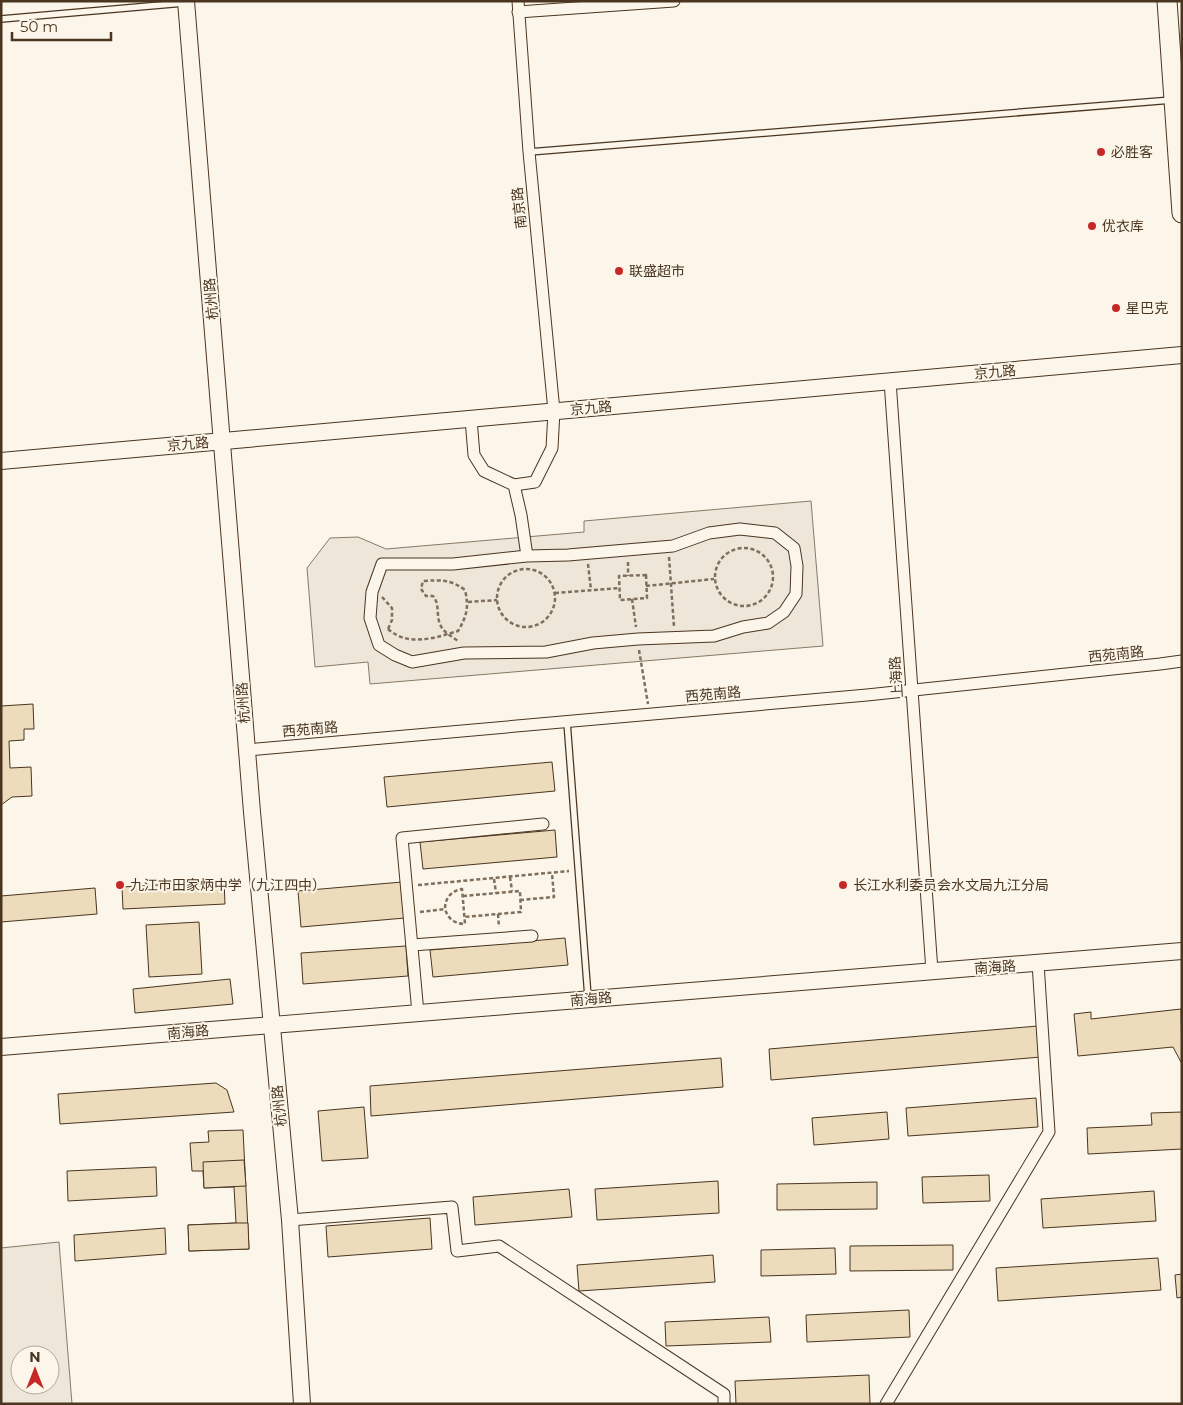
<svg xmlns="http://www.w3.org/2000/svg" width="1183" height="1405" font-family="Montserrat,'Noto Sans SC',sans-serif">
	<rect width="100%" height="100%" fill="#fbf6e9"/>
	<g fill="#ede6d9" stroke="#887966" fill-rule="evenodd">
		<path d="M811,501L823,646L370,684L368,662L315,667L307,568L330,538L358,537L386,549L584,532V521Z"/>
		<path d="M59,1242L72,1404H1V1248ZM20,1355H50V1385H20Z"/>
	</g>
	<g fill="#ecdcbc" stroke="#4a3520">
		<path d="M33,704L34,729H24V740L9,741L10,768L31,767L32,796L12,797L1,805V706Z"/>
		<path d="M552,762L555,791L387,807L384,777Z"/>
		<path d="M555,830L557,857L423,869L420,842Z"/>
		<path d="M224,881L225,904L123,909L122,887Z"/>
		<path d="M402,882L405,918L301,927L298,891Z"/>
		<path d="M95,888L97,914L1,922V896Z"/>
		<path d="M199,922L202,974L149,977L146,925Z"/>
		<path d="M565,938L568,965L433,977L430,950Z"/>
		<path d="M406,946L408,976L303,984L301,953Z"/>
		<path d="M230,979L233,1004L135,1013L133,989Z"/>
		<path d="M1181,1009L1182,1064L1173,1047L1078,1056L1074,1014L1091,1012V1019Z"/>
		<path d="M1038,1026L1041,1057L771,1080L769,1049Z"/>
		<path d="M721,1058L723,1087L371,1116L370,1086Z"/>
		<path d="M216,1083L227,1090L234,1112L60,1124L58,1094Z"/>
		<path d="M1036,1098L1038,1127L908,1136L906,1108Z"/>
		<path d="M364,1107L368,1158L322,1161L318,1111Z"/>
		<path d="M887,1112L889,1139L814,1145L812,1118Z"/>
		<path d="M1182,1112V1149L1088,1154L1087,1128L1152,1125L1151,1113Z"/>
		<path d="M243,1130L249,1249L189,1251L188,1225L236,1223L234,1187L204,1188L203,1171H192L190,1143L209,1142L208,1131Z"/>
		<path d="M244,1160L246,1186L204,1188L203,1162Z"/>
		<path d="M156,1167L157,1196L68,1201L67,1171Z"/>
		<path d="M989,1175L990,1201L923,1203L922,1177Z"/>
		<path d="M718,1181L719,1213L597,1220L595,1189Z"/>
		<path d="M877,1182V1209L777,1210V1184Z"/>
		<path d="M569,1189L572,1217L475,1225L473,1197Z"/>
		<path d="M1154,1191L1156,1221L1043,1228L1041,1199Z"/>
		<path d="M430,1218L432,1249L328,1257L326,1226Z"/>
		<path d="M236,1223H248L249,1249L189,1251L188,1225Z"/>
		<path d="M165,1228L166,1254L75,1261L74,1235Z"/>
		<path d="M953,1245V1270L850,1271V1246Z"/>
		<path d="M835,1248L836,1274L761,1276V1250Z"/>
		<path d="M713,1255L715,1282L579,1291L577,1265Z"/>
		<path d="M1158,1258L1161,1290L998,1301L996,1268Z"/>
		<path d="M1182,1274V1297L1177,1298L1175,1275Z"/>
		<path d="M909,1310L910,1337L807,1342L806,1315Z"/>
		<path d="M769,1317L771,1342L666,1346L665,1322Z"/>
		<path d="M869,1375L870,1404H736L735,1381Z"/>
	</g>
	<g fill="none" stroke-linecap="round" stroke-linejoin="round">
		<g stroke="#4a3520" stroke-width="8">
			<g id="lane">
				<path d="M1,19L184,3"/>
				<path d="M529,152L1172,100"/>
				<path d="M567,722L588,997"/>
			</g>
		</g>
		<g stroke="#4a3520" stroke-width="13">
			<g id="street">
				<path d="M518,12L674,1"/>
				<path d="M890,381L932,971"/>
				<path d="M471,419L474,455L484,471L514,485L521,515L527,556L453,564H382L372,592L370,618L379,645L395,655L412,662L464,653L546,652L593,643L638,639L714,636L743,627L768,623L784,612L796,594L797,566L794,548L775,533L740,529L709,533L673,546L568,555L527,556"/>
				<path d="M514,485L535,482L552,448L554,411L529,152L518,1"/>
				<path d="M247,750L867,695L1160,664L1182,661"/>
				<path d="M412,945L532,936"/>
				<path d="M418,1013L402,838L543,824"/>
				<path d="M290,1220L452,1207L457,1251L499,1246L724,1394V1404"/>
				<path d="M886,1404L1049,1132L1038,963"/>
			</g>
		</g>
		<g stroke="#4a3520" stroke-width="18">
			<g id="secondary">
				<path d="M186,1L252,812L290,1220L302,1404"/>
				<path d="M1,461L1182,355"/>
				<path d="M1,1047L1182,951"/>
			</g>
		</g>
		<g stroke="#4a3520" stroke-width="21">
			<path id="primary" d="M1167,1L1182,213"/>
		</g>
		<g stroke="#7f6f5c" stroke-width="2.5" stroke-dasharray="4 2.5" stroke-linecap="butt">
			<circle cx="744" cy="577" r="29"/>
			<path d="M669,557L674,627"/>
			<path d="M628,562V576"/>
			<path d="M588,564L591,590"/>
			<circle cx="526" cy="598" r="29"/>
			<path d="M646,575L647,598L620,600L619,576Z"/>
			<path d="M646,586L714,579"/>
			<path d="M555,593L619,588"/>
			<path d="M382,597L392,608V620L388,629"/>
			<path d="M632,599L636,627"/>
			<path d="M468,602L497,600"/>
			<path d="M388,629C408,647 435,638 458,631C467,616 469,607 465,590C450,579 441,580 423,581L421,589L426,596H433C440,604 436,615 440,624C443,632 451,636 458,641"/>
			<path d="M639,650L648,704"/>
			<path d="M510,877L512,891"/>
			<path d="M494,879L496,893"/>
			<path d="M418,885L569,871"/>
			<path d="M463,896L520,891L521,912L464,917"/>
			<path d="M520,900L554,897L552,873"/>
			<path d="M420,912L445,909C445,898 451,891 462,889L465,924C455,924 448,919 445,909"/>
			<path d="M498,914L499,927"/>
		</g>
		<use href="#lane" stroke="#fbf6e9" stroke-width="5.5"/>
		<use href="#street" stroke="#fbf6e9" stroke-width="11"/>
		<use href="#secondary" stroke="#fbf6e9" stroke-width="16"/>
		<use href="#primary" stroke="#fbf6e9" stroke-width="19"/>
	</g>
	<g fill="#c62828" stroke="#fbf6e9" stroke-width="2">
		<circle cx="1101" cy="152" r="5"/>
		<circle cx="1092" cy="226" r="5"/>
		<circle cx="619" cy="271" r="5"/>
		<circle cx="1116" cy="308" r="5"/>
		<circle cx="120" cy="885" r="5"/>
		<circle cx="843" cy="885" r="5"/>
	</g>
	<g text-anchor="middle" stroke-width="4" stroke-linejoin="round" paint-order="stroke">
		<g font-size="14" fill="#4a3520" stroke="#fbf6e9" text-anchor="start">
			<text x="1111" y="157">必胜客</text>
			<text x="1102" y="231">优衣库</text>
			<text x="629" y="276">联盛超市</text>
			<text x="1126" y="313">星巴克</text>
			<text x="130" y="890">九江市田家炳中学（九江四中）</text>
			<text x="853" y="890">长江水利委员会水文局九江分局</text>
		</g>
		<g font-size="14" fill="#4a3520" stroke="#fbf6e9">
			<text transform="translate(519 208) rotate(-96)" y="5">南京路</text>
			<text transform="translate(211 299) rotate(-95)" y="5">杭州路</text>
			<text transform="translate(995 372) rotate(-5)" y="5">京九路</text>
			<text transform="translate(591 408) rotate(-5)" y="5">京九路</text>
			<text transform="translate(188 444) rotate(-5)" y="5">京九路</text>
			<text transform="translate(1116 654) rotate(-6)" y="5">西苑南路</text>
			<text transform="translate(896 677) rotate(-94)" y="5">上海路</text>
			<text transform="translate(713 694) rotate(-5)" y="5">西苑南路</text>
			<text transform="translate(243 703) rotate(-94)" y="5">杭州路</text>
			<text transform="translate(310 729) rotate(-5)" y="5">西苑南路</text>
			<text transform="translate(995 967) rotate(-4)" y="5">南海路</text>
			<text transform="translate(591 999) rotate(-5)" y="5">南海路</text>
			<text transform="translate(188 1032) rotate(-5)" y="5">南海路</text>
			<text transform="translate(279 1106) rotate(-96)" y="5">杭州路</text>
		</g>
	</g>
	<rect width="1183" height="1405" fill="none" stroke="#4a3520" stroke-width="5"/>
	<g transform="translate(35 1370)"><circle r="24" fill="#fbf6e9" stroke="#b4a999"/>
	<path d="M0-4L9 19L0 12L-9 19Z" fill="#c62828"/>
	<text y="-8" font-size="14" font-weight="bold" text-anchor="middle" fill="#4a3520">N</text>
	</g>
	<path d="M12 32v8h99v-8" fill="none" stroke="#4a3520" stroke-width="2.5"/>
	<text x="20" y="32" font-size="15" fill="#4a3520" stroke="#fbf6e9" stroke-width="4" paint-order="stroke">50 m</text>
</svg>
